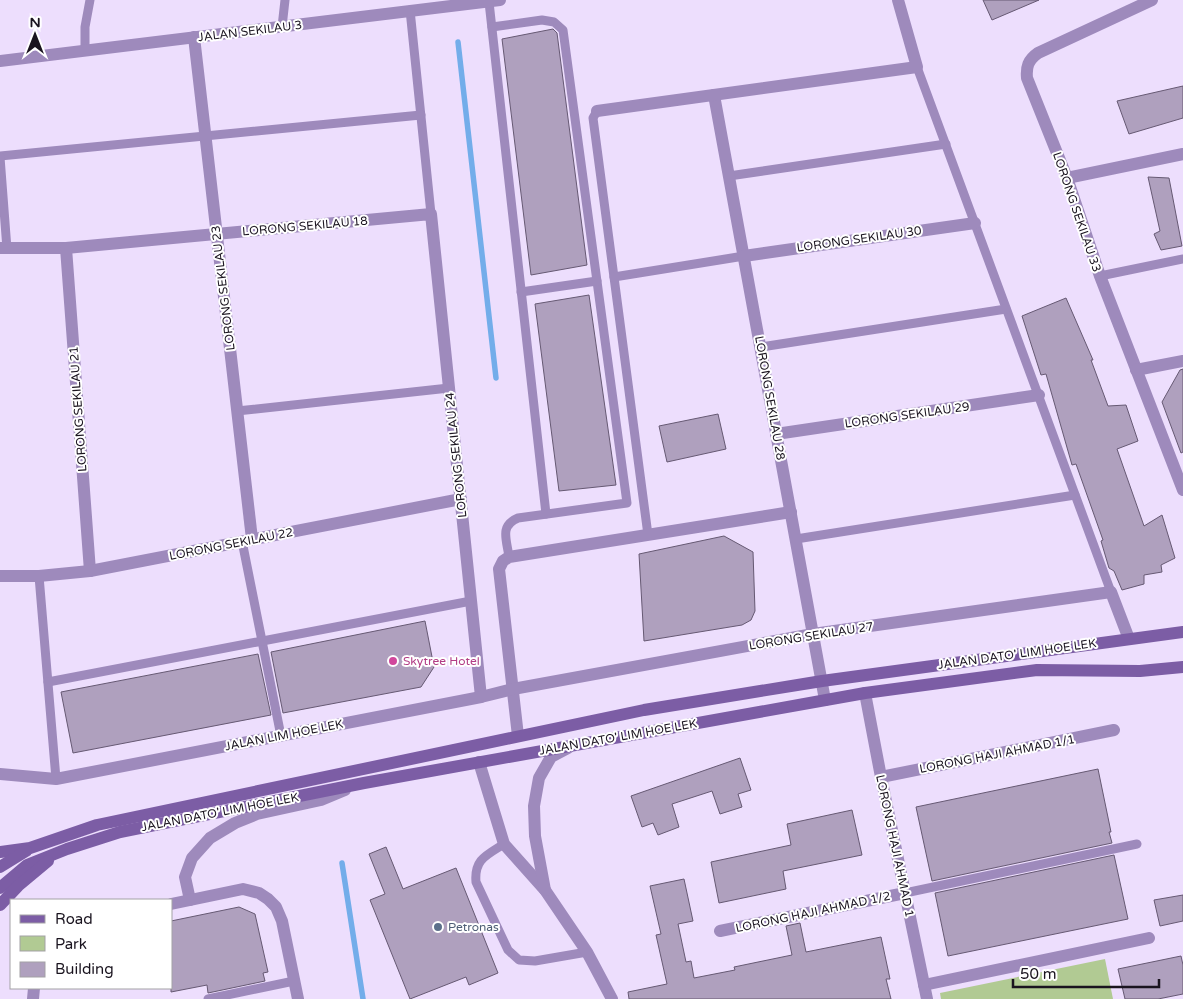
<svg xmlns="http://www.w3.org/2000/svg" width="1183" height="999" font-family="'Varela Round',sans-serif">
	<rect width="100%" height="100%" fill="#eddefd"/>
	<path fill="#b1ca93" d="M1105,959L1113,999H941L940,993Z"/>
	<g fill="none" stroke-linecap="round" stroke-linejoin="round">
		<g stroke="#73adea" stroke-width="5.5">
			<path d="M458,42L496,378"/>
			<path d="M342,863L363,999"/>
		</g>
	</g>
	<g fill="#afa0be" stroke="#665973">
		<path d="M983,0H1039L992,20Z"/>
		<path d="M553,29L557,33L587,265L531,275L502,39Z"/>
		<path d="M1183,86V118L1129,134L1117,101Z"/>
		<path d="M1148,177L1169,178L1182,246L1161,250L1154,234L1160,231Z"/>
		<path d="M589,295L616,485L559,491L535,304Z"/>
		<path d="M1066,298L1093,360H1091L1108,406L1126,405L1138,441L1117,449L1144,526L1162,515L1175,558L1161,565L1162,572L1144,575V584L1122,590L1114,571L1109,568L1101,541L1103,540L1076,464L1072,465L1046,374L1041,375L1022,316Z"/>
		<path d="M1183,369V452L1181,453L1162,402L1180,370Z"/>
		<path d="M718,414L726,449L667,462L659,426Z"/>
		<path d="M724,536L753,552L755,611L751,620L742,625L644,641L639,554Z"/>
		<path d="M425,621L434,667L421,687L283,713L271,652Z"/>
		<path d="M258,654L271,715L73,753L61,692Z"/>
		<path d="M740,758L751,790L738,794L742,807L720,814L712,791L672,804L679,827L658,835L653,823L642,827L631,796Z"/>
		<path d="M1098,769L1111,832H1109L1112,843L932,881L916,807Z"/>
		<path d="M852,810L862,855L783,871L786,889L719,903L711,862L791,845L787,824Z"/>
		<path d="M386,847L403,889L456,868L498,973L469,985L466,977L410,999L370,900L385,894L369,854Z"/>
		<path d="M1114,855L1128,919L948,956L935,893Z"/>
		<path d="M684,879L693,921L678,924L686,962L691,961L694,978L735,970L734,967L792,955L786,926L800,923L806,952L881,937L890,979H886L891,999H629L628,992L667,984L656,935L661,934L650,886Z"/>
		<path d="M1183,895V921L1160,926L1154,900Z"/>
		<path d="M239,907L255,914L268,972L263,973L265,981L208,993L207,985L171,992V921Z"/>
		<path d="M1181,956L1183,965V994L1158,999H1125L1118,969Z"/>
	</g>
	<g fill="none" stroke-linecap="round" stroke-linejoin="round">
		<g stroke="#9e8abc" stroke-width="9">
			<path d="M489,2L546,514"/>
			<path d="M410,10L431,214"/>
			<path d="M282,27L285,0"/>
			<path d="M492,27L542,20L554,22L563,30L627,503L518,518C499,526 507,540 509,557"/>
			<path d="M85,51V27L90,0"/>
			<path d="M917,67L1111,592"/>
			<path d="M597,111L593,118L648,535"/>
			<path d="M0,156L421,115"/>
			<path d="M0,157L7,249"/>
			<path d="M729,176L946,144"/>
			<path d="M1100,276L1183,259"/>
			<path d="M614,277L744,256"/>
			<path d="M521,292L597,281"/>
			<path d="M761,347L1006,309"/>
			<path d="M237,411L449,388"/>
			<path d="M796,539L1075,495"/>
			<path d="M242,541L281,736"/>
			<path d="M39,576L56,779"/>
			<path d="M48,682L471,601"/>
			<path d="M504,844C487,855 474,859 476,882L508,950L519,960L535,961L587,952"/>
			<path d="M905,893L1137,844"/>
			<path d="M208,999L294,981"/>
		</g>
		<g stroke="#9e8abc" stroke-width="12">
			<path d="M1152,0L1038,53C1028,60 1026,67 1027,78L1067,178L1100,276L1183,490"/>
			<path d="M194,37L252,539"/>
			<path d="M0,61L500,0"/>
			<path d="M714,95L825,700"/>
			<path d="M597,111L917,67L898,0"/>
			<path d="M1067,178L1183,154"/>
			<path d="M0,248H66L431,214L481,697"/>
			<path d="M66,248L90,571"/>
			<path d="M744,256L975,223"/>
			<path d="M1136,370L1183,361"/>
			<path d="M776,434L1039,395"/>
			<path d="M0,576H39L90,571L461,499"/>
			<path d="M865,693L881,777L927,999"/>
			<path d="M518,736L499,569L503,561L509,557L791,512"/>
			<path d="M479,762L504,844L545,890L587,952L612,999"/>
			<path d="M0,774L56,779L481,697L513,689L813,634L1111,592L1129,639"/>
			<path d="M881,777L1114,730"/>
			<path d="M545,890L535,836L534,806L539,778L551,757L568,748"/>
			<path d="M190,900L185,877L192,858L210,838L235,823L257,814L321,800L345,790"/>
			<path d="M171,904L243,889L259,893L268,899L276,907L282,921L298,999"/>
			<path d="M720,931L905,893"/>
			<path d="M924,985L1149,938"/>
			<path d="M33,999L34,988"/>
		</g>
		<g stroke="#7c5da5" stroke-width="12">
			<path d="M0,852L30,848L97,825L644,710L822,681L1183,632"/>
			<path d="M0,867L26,851"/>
			<path d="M0,888L27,865L67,849L120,832L364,783L865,693L1037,670L1140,671L1183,667"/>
			<path d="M0,905L18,886L48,861"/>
		</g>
	</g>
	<circle fill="#d1479c" stroke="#fff" stroke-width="2" cx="393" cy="661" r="5"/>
	<circle fill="#5c6f8a" stroke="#fff" stroke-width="2" cx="438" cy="927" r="5"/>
	<g text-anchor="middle" stroke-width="4" stroke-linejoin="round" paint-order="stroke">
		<g font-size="12" fill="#1a141f" stroke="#fff">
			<text transform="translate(250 31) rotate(-7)" y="4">JALAN SEKILAU 3</text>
			<text transform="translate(1077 212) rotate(71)" y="4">LORONG SEKILAU 33</text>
			<text transform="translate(305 226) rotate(-5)" y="4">LORONG SEKILAU 18</text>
			<text transform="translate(859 239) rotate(-8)" y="4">LORONG SEKILAU 30</text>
			<text transform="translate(223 288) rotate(-97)" y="4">LORONG SEKILAU 23</text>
			<text transform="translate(770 398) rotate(80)" y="4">LORONG SEKILAU 28</text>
			<text transform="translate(78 409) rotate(-94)" y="4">LORONG SEKILAU 21</text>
			<text transform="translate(907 415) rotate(-8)" y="4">LORONG SEKILAU 29</text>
			<text transform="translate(456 455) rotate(-96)" y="4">LORONG SEKILAU 24</text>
			<text transform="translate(231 544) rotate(-11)" y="4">LORONG SEKILAU 22</text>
			<text transform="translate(811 636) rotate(-9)" y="4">LORONG SEKILAU 27</text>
			<text transform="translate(1017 654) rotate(-8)" y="4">JALAN DATO' LIM HOE LEK</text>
			<text transform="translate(284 735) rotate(-11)" y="4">JALAN LIM HOE LEK</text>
			<text transform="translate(618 737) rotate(-10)" y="4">JALAN DATO' LIM HOE LEK</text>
			<text transform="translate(997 754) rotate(-11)" y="4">LORONG HAJI AHMAD 1/1</text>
			<text transform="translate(220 812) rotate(-11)" y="4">JALAN DATO' LIM HOE LEK</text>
			<text transform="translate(895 846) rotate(78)" y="4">LORONG HAJI AHMAD 1</text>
			<text transform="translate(813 912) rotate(-12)" y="4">LORONG HAJI AHMAD 1/2</text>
		</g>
		<g font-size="12" fill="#b23c85" stroke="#fff" text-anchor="start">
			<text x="403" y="665">Skytree Hotel</text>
		</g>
		<g font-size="12" fill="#4e5e75" stroke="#fff" text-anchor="start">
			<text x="448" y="931">Petronas</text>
		</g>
	</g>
	<rect x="10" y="899" width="162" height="90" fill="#ffffff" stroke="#a3a1a5"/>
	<rect x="20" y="915" width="25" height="8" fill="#7c5da5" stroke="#a3a1a5"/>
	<text x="55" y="924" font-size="15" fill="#1a141f">Road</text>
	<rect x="20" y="936" width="25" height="15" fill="#b1ca93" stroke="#a3a1a5"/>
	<text x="55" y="949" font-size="15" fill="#1a141f">Park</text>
	<rect x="20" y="962" width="25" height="15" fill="#afa0be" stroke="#a3a1a5"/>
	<text x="55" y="974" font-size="15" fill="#1a141f">Building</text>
	<g transform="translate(35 35)" stroke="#ffffff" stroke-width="4" paint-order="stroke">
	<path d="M0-4L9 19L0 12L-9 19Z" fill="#1a141f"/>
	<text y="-8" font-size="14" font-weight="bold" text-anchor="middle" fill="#1a141f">N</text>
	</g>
	<path d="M1013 979v8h146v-8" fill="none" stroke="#1a141f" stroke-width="2.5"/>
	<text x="1020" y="979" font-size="15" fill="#1a141f" stroke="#ffffff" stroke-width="4" paint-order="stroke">50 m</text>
</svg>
